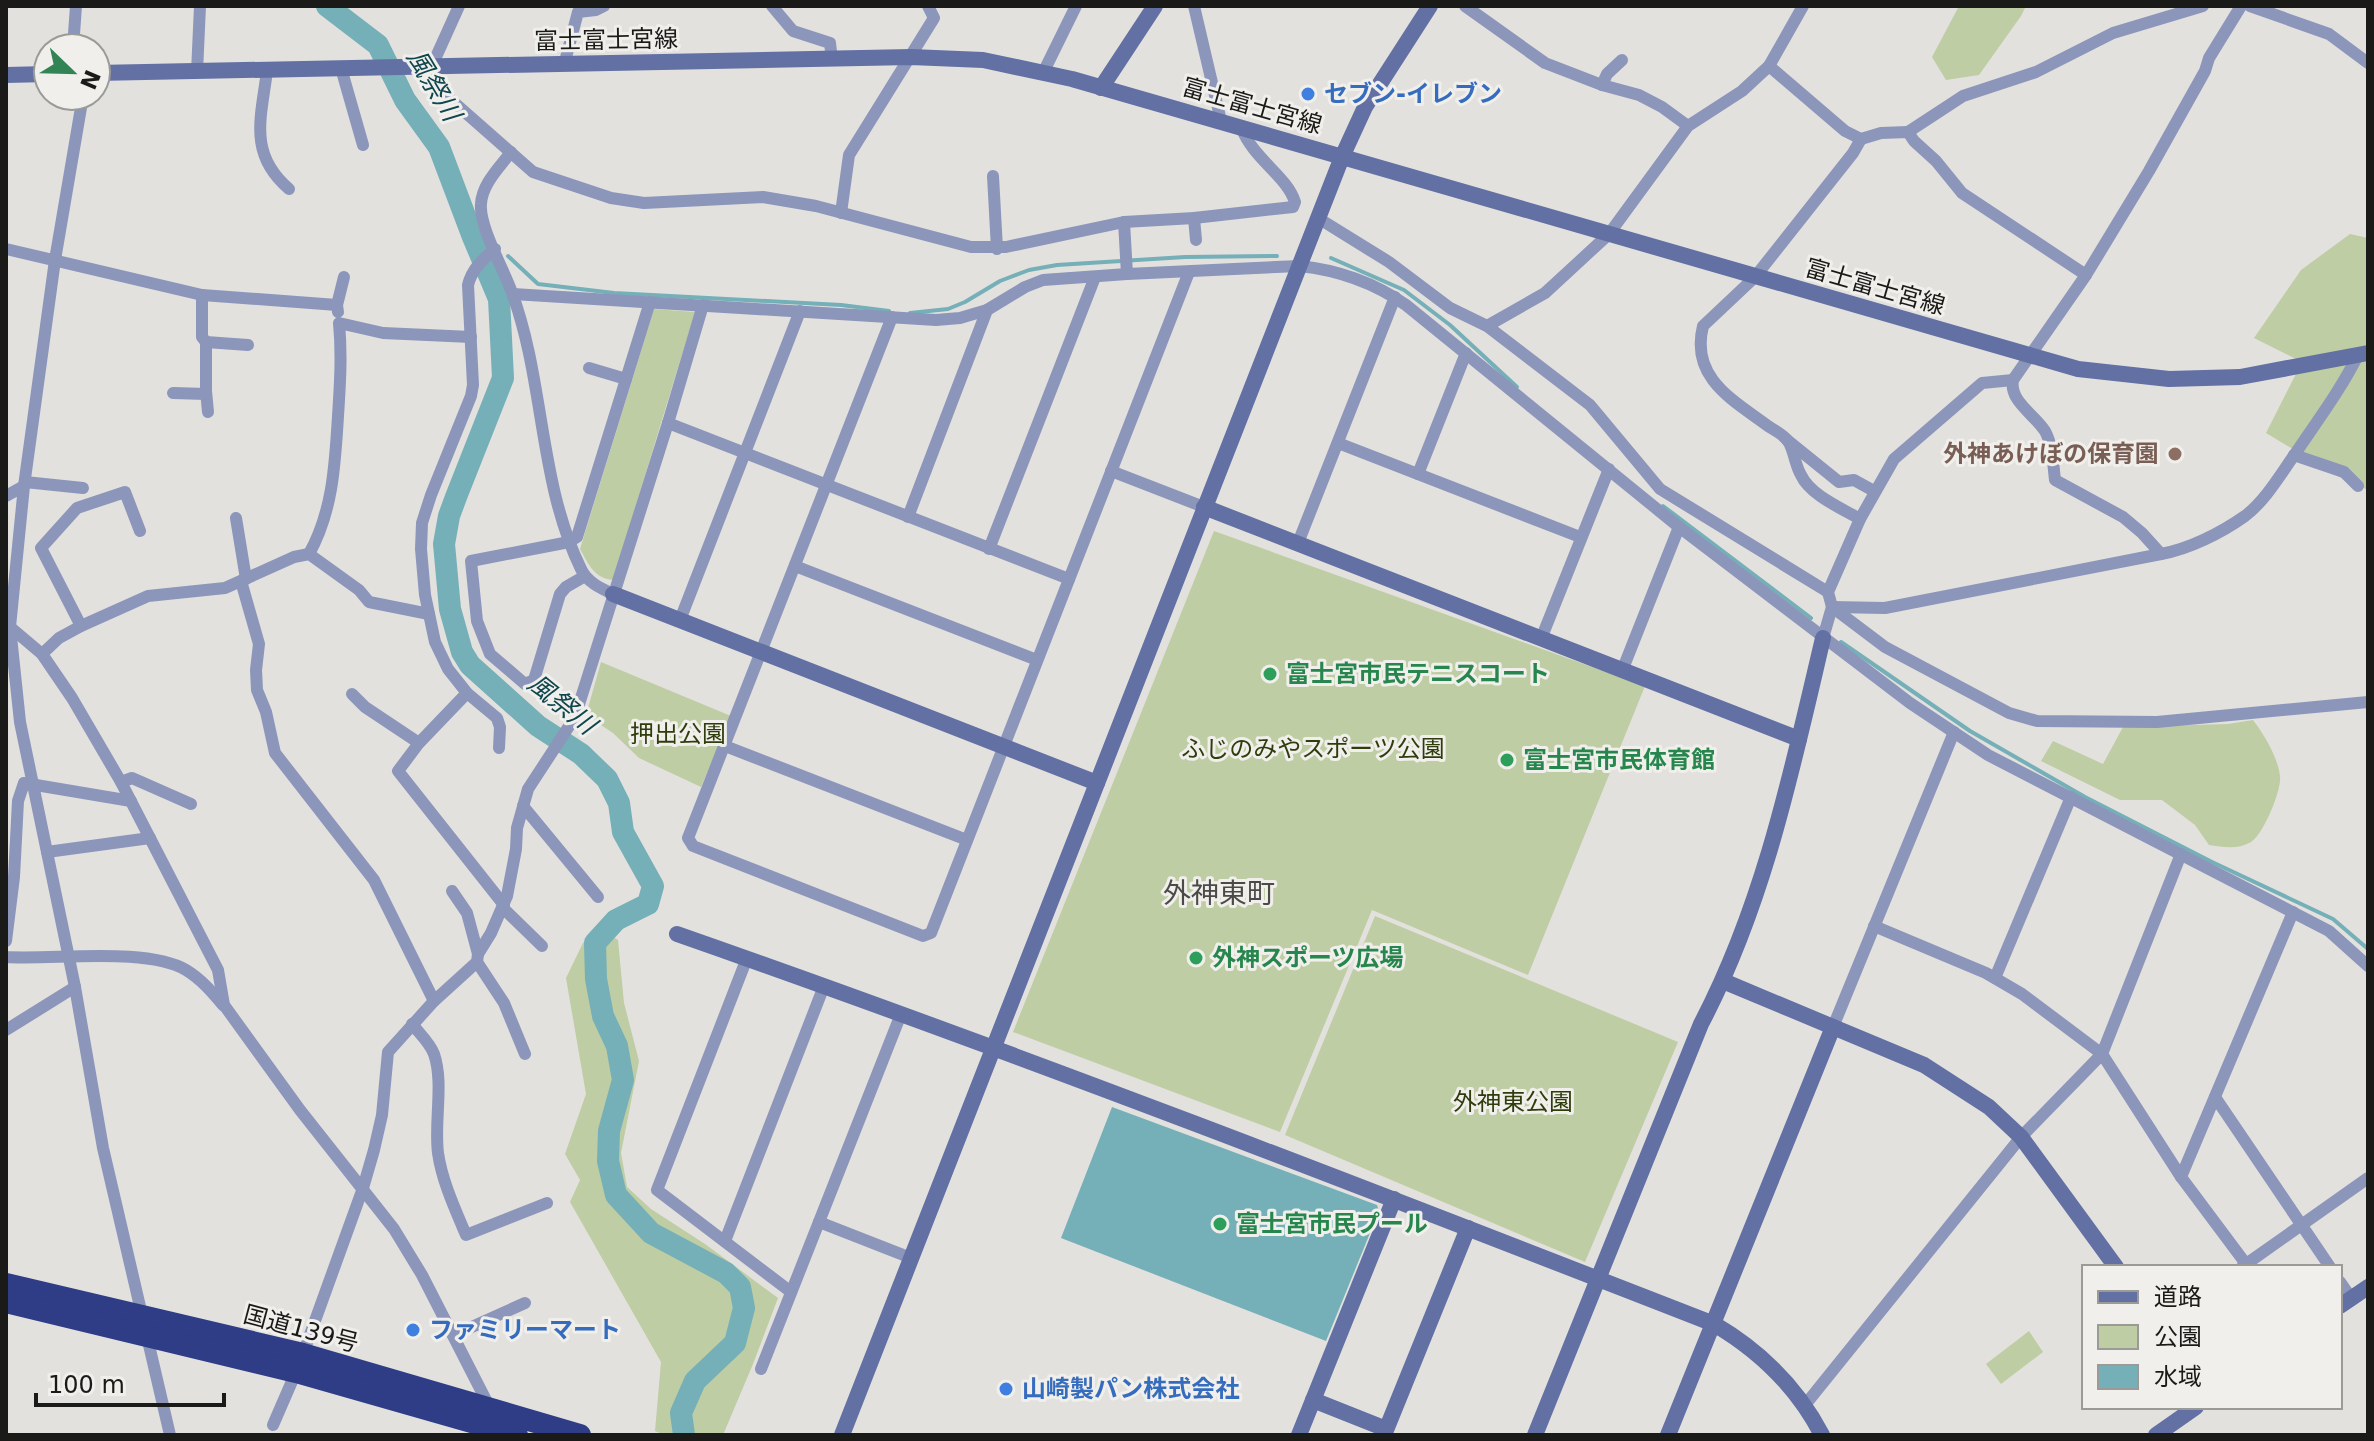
<svg xmlns="http://www.w3.org/2000/svg" width="2374" height="1441" font-family="'DejaVu Sans','Noto Sans JP',sans-serif">
	<rect width="100%" height="100%" fill="#e3e1de"/>
	<g fill="#becda3">
		<path d="M1959,6H2026L2021,16L1979,75L1946,80L1932,57Z"/>
		<path d="M2350,234L2368,238V490L2343,479L2266,433L2302,362L2254,338L2301,270Z"/>
		<path d="M654,309L695,312L613,580C594,578 589,565 580,549Z"/>
		<path d="M1214,531L1645,686L1528,975L1372,910L1280,1132L1013,1032Z"/>
		<path d="M601,662L731,716L701,787L639,758L613,733L586,715Z"/>
		<path d="M2253,720C2264,734 2278,758 2280,776C2282,790 2263,835 2251,842C2237,850 2223,847 2209,845L2195,825L2162,800H2120L2041,761L2053,741L2103,764L2123,727L2228,724Z"/>
		<path d="M1375,916L1678,1042L1585,1262L1285,1135Z"/>
		<path d="M598,927L618,940L624,1003L639,1061L621,1153L627,1187L651,1209L705,1244L778,1298L753,1364L723,1435H664L655,1431L661,1362L570,1202L580,1180L565,1154L586,1094L566,978L583,943Z"/>
		<path d="M2029,1331L2043,1352L2001,1384L1986,1364Z"/>
	</g>
	<path fill="#75afb8" d="M1112,1107L1377,1205L1379,1211L1326,1341L1061,1238Z"/>
	<g fill="none" stroke-linecap="round" stroke-linejoin="round">
		<g stroke="#75afb8" stroke-width="4">
			<path d="M473,237L486,244"/>
			<path d="M508,256L538,284L614,293L841,305L889,311"/>
			<path d="M1331,258L1404,290L1450,325L1517,387"/>
			<path d="M910,313L948,309L965,302L1000,281L1029,270L1057,265L1185,257L1277,256"/>
			<path d="M1663,506L1811,618"/>
			<path d="M1841,642L1970,731L2085,797L2212,862L2333,919L2368,949"/>
		</g>
		<path stroke="#75afb8" stroke-width="22" d="M327,6L378,45L405,100L439,147L473,237L499,299L503,378L456,497L449,516L444,544L450,609L462,652L470,665L538,726L581,754L607,779L619,803L623,832L653,886L648,904L616,920L595,943L596,979L603,1016L617,1046L623,1080L609,1131L608,1161L616,1195L651,1233L726,1273L740,1287L744,1308L735,1343L695,1381L681,1413L684,1435"/>
		<g stroke="#8b96ba" stroke-width="12">
			<path d="M459,6L431,68L433,84L533,172L611,198L644,203L763,197L816,206L971,247H1006L1124,222L1194,218L1293,207L1295,202C1287,176 1253,159 1241,127"/>
			<path d="M772,6L793,31L830,43L832,60"/>
			<path d="M1194,6L1221,121"/>
			<path d="M1465,6L1545,63L1602,85L1639,95L1662,107L1688,126"/>
			<path d="M2250,6L2329,34L2368,63"/>
			<path d="M73,48L76,6"/>
			<path d="M564,65L578,12L596,10L604,6"/>
			<path d="M1769,66L1845,131L1861,139L1881,133L1908,132L1914,141L1936,161L1962,193L2086,275"/>
			<path d="M341,68L363,145"/>
			<path d="M267,71C261,118 248,154 289,189"/>
			<path d="M197,72L200,6"/>
			<path d="M1043,73L1076,6"/>
			<path d="M1602,85L1607,74L1622,60"/>
			<path d="M83,96L55,260L24,486L10,627L20,722L75,987L103,1148L170,1435"/>
			<path d="M1908,132L1963,96L2036,72L2113,33L2203,6"/>
			<path d="M511,152C499,168 482,184 481,204C479,226 503,268 511,290C545,380 538,481 581,569C587,582 600,588 613,594"/>
			<path d="M993,176L997,249"/>
			<path d="M841,213L849,155L934,18L928,6"/>
			<path d="M1194,218L1196,240"/>
			<path d="M1318,218L1389,262L1450,308L1487,326L1590,405L1660,489L1828,592"/>
			<path d="M1124,222L1127,274"/>
			<path d="M6,249L202,295V337L206,342L248,345"/>
			<path d="M495,249C482,260 472,269 468,285L473,385L471,396L431,495L422,523L421,549L425,595L435,642L448,669L467,693L497,718L500,727L499,748"/>
			<path d="M513,294L936,320L960,318L987,310L1025,287L1043,280L1127,274L1299,266C1339,270 1373,282 1406,305L1679,527L1910,703L1988,755L2329,931L2368,966"/>
			<path d="M202,295L337,305"/>
			<path d="M338,312L337,305L344,277"/>
			<path d="M892,317L688,838L693,846L923,936L931,933L1189,272"/>
			<path d="M1487,326L1545,293L1609,234L1688,126L1742,91L1769,66L1803,6"/>
			<path d="M206,342V391L208,412"/>
			<path d="M589,368L626,379"/>
			<path d="M2013,380L1982,383L1894,459L1860,519L1828,592L1832,607L1885,647L2009,713L2037,721L2157,722L2368,702"/>
			<path d="M173,393L206,394"/>
			<path d="M668,423L1069,579"/>
			<path d="M1787,440L1839,482L1854,480L1874,491"/>
			<path d="M1338,443L1580,537"/>
			<path d="M2294,455L2344,472L2358,486"/>
			<path d="M1111,471L1204,507"/>
			<path d="M1418,474L1466,353"/>
			<path d="M25,482L83,488"/>
			<path d="M6,496L24,486"/>
			<path d="M908,517L987,310"/>
			<path d="M236,518L246,579"/>
			<path d="M1860,519C1841,508 1810,495 1801,475C1795,465 1794,450 1788,441C1784,435 1774,430 1768,426C1733,400 1690,378 1703,326L1755,277L1853,153L1861,139"/>
			<path d="M1298,543L1395,297"/>
			<path d="M989,549L1095,277"/>
			<path d="M309,554C333,511 335,464 338,416C340,385 342,355 339,323L383,333L471,337"/>
			<path d="M2161,554L2142,533L2123,517L2055,480C2053,464 2053,446 2045,431C2034,414 2009,401 2013,380L2086,275L2149,171L2205,71L2209,58L2241,6"/>
			<path d="M795,566L1037,660"/>
			<path d="M585,576L566,587L560,594L534,680L525,684L490,654L477,621L471,561L569,542L577,537L650,302"/>
			<path d="M241,581L259,644L256,670L257,690L266,712L275,753L374,880L434,1001"/>
			<path d="M680,620L800,311"/>
			<path d="M81,626L41,548L77,508L125,492L140,531"/>
			<path d="M10,627L42,654L72,698L121,782L218,970L224,1005L300,1110L394,1229L422,1275L490,1408"/>
			<path d="M1823,638L1832,607L1885,608L2161,554C2189,549 2221,533 2245,516C2265,501 2280,475 2295,454C2317,421 2340,391 2358,355"/>
			<path d="M1541,639L1609,469"/>
			<path d="M42,654L59,638L81,626L148,596L225,588L294,557L309,554L359,590L369,602L429,614"/>
			<path d="M1622,671L1679,527"/>
			<path d="M467,693L419,743L398,771L504,905"/>
			<path d="M352,694L365,707L419,743"/>
			<path d="M725,746L967,840"/>
			<path d="M121,782L132,778L191,804"/>
			<path d="M523,806L598,897"/>
			<path d="M47,852L150,838"/>
			<path d="M452,891L467,913L478,954"/>
			<path d="M503,908L542,946"/>
			<path d="M1874,926L1986,973L2022,994L2102,1054L2181,1177L2246,1264"/>
			<path d="M6,941L14,877L18,801L24,783L131,801"/>
			<path d="M6,957C55,960 146,947 186,970C201,979 212,992 223,1005"/>
			<path d="M747,958L657,1190L791,1292"/>
			<path d="M477,962L504,1003L525,1054"/>
			<path d="M1995,978L2071,797"/>
			<path d="M412,1024C419,1033 430,1043 434,1054C444,1083 434,1121 438,1153C442,1181 455,1209 466,1235L547,1203"/>
			<path d="M1833,1027L1954,732"/>
			<path d="M6,1030L75,987"/>
			<path d="M2215,1097L2330,1267"/>
			<path d="M2181,1177L2293,912"/>
			<path d="M819,1222L911,1258"/>
			<path d="M725,1241L824,986"/>
			<path d="M2242,1267L2368,1178"/>
			<path d="M2340,1282L2351,1298"/>
			<path d="M454,1335L525,1303"/>
			<path d="M303,1354L363,1188L374,1150L382,1115L388,1052L434,1001L477,962L478,954L491,933L507,896L516,849L517,828L528,789L575,717L668,423L703,305"/>
			<path d="M761,1369L901,1014"/>
			<path d="M1805,1405L2021,1137L2102,1054L2181,854"/>
			<path d="M273,1425L296,1372"/>
		</g>
		<g stroke="#6270a4" stroke-width="16">
			<path d="M96,73L911,57L983,60L1072,79L2078,369L2169,379L2240,377L2368,353"/>
			<path d="M6,75L48,74"/>
			<path d="M1101,88L1155,6"/>
			<path d="M1204,507L1799,739"/>
			<path d="M613,594L1097,783"/>
			<path d="M677,934C1026,1056 1370,1190 1714,1324C1760,1351 1797,1387 1822,1435"/>
			<path d="M1723,981L1924,1065L1989,1107L2021,1137L2116,1267"/>
			<path d="M2340,1306L2368,1287"/>
			<path d="M1313,1400L1386,1429"/>
			<path d="M842,1435L1342,157L1365,107L1430,6"/>
			<path d="M1299,1435L1394,1199"/>
			<path d="M1384,1435L1468,1228"/>
			<path d="M1535,1435L1701,1024C1764,904 1792,770 1823,638"/>
			<path d="M1668,1435L1833,1027"/>
			<path d="M2156,1435L2196,1407"/>
		</g>
		<g stroke="#2e3d85" stroke-width="22">
			<path d="M6,1284L303,1354L580,1435"/>
			<path d="M6,1302L296,1372L517,1435"/>
		</g>
	</g>
	<g fill="#3f7fe0" stroke="#f0efeb" stroke-width="3">
		<circle cx="1308" cy="94" r="8"/>
		<circle cx="413" cy="1330" r="8"/>
		<circle cx="1006" cy="1389" r="8"/>
	</g>
	<circle fill="#8d6e63" stroke="#f0efeb" stroke-width="3" cx="2175" cy="454" r="8"/>
	<g fill="#2e9e5b" stroke="#f0efeb" stroke-width="3">
		<circle cx="1270" cy="674" r="8"/>
		<circle cx="1507" cy="760" r="8"/>
		<circle cx="1196" cy="958" r="8"/>
		<circle cx="1220" cy="1224" r="8"/>
	</g>
	<g text-anchor="middle" stroke-width="6" stroke-linejoin="round" paint-order="stroke">
		<g font-size="24" fill="#1a1a18" stroke="#f0efeb">
			<text transform="translate(606 40) rotate(-1)" y="8">富士富士宮線</text>
			<text transform="translate(1252 106) rotate(16)" y="8">富士富士宮線</text>
			<text transform="translate(1875 287) rotate(16)" y="8">富士富士宮線</text>
			<text transform="translate(301 1329) rotate(15)" y="8">国道139号</text>
		</g>
		<g font-size="24" font-weight="bold" fill="#366cbe" stroke="#f0efeb" text-anchor="start">
			<text x="1324" y="102">セブン-イレブン</text>
			<text x="429" y="1338">ファミリーマート</text>
			<text x="1022" y="1397">山崎製パン株式会社</text>
		</g>
		<g font-size="24" font-weight="bold" fill="#785e54" stroke="#f0efeb" text-anchor="end">
			<text x="2159" y="462">外神あけぼの保育園</text>
		</g>
		<g font-size="24" font-weight="bold" fill="#27864d" stroke="#f0efeb" text-anchor="start">
			<text x="1286" y="682">富士宮市民テニスコート</text>
			<text x="1523" y="768">富士宮市民体育館</text>
			<text x="1212" y="966">外神スポーツ広場</text>
			<text x="1236" y="1232">富士宮市民プール</text>
		</g>
		<g font-size="24" fill="#2f3d0c" stroke="#f0efeb">
			<text x="678" y="742">押出公園</text>
			<text x="1313" y="757">ふじのみやスポーツ公園</text>
			<text x="1513" y="1110">外神東公園</text>
		</g>
		<g font-size="26" font-style="italic" fill="#10464d" stroke="#f0efeb">
			<text transform="translate(434 85) rotate(59)" y="9">風祭川</text>
			<text transform="translate(562 704) rotate(39)" y="9">風祭川</text>
		</g>
		<g font-size="28" fill="#4b4a47" stroke="#f0efeb">
			<text x="1219" y="903">外神東町</text>
		</g>
	</g>
	<rect width="2374" height="1441" fill="none" stroke="#1a1a18" stroke-width="16"/>
	<rect x="2082" y="1265" width="260" height="144" fill="#f0efeb" stroke="#9a9a97" stroke-width="2"/>
	<rect x="2098" y="1291" width="40" height="12" fill="#6270a4" stroke="#9a9a97" stroke-width="2"/>
	<text x="2154" y="1305" font-size="24" fill="#1a1a18">道路</text>
	<rect x="2098" y="1325" width="40" height="24" fill="#becda3" stroke="#9a9a97" stroke-width="2"/>
	<text x="2154" y="1345" font-size="24" fill="#1a1a18">公園</text>
	<rect x="2098" y="1365" width="40" height="24" fill="#75afb8" stroke="#9a9a97" stroke-width="2"/>
	<text x="2154" y="1385" font-size="24" fill="#1a1a18">水域</text>
	<g transform="translate(72 72) rotate(113)"><circle r="38" fill="#f0efeb" stroke="#9a9a97" stroke-width="2"/>
	<path d="M0-6L14 30L0 20L-14 30Z" fill="#328455"/>
	<text y="-12" font-size="22" font-weight="bold" text-anchor="middle" fill="#1a1a18">N</text>
	</g>
	<path d="M36 1393v12h188v-12" fill="none" stroke="#1a1a18" stroke-width="4"/>
	<text x="48" y="1393" font-size="24" fill="#1a1a18" stroke="#f0efeb" stroke-width="6" paint-order="stroke">100 m</text>
</svg>
